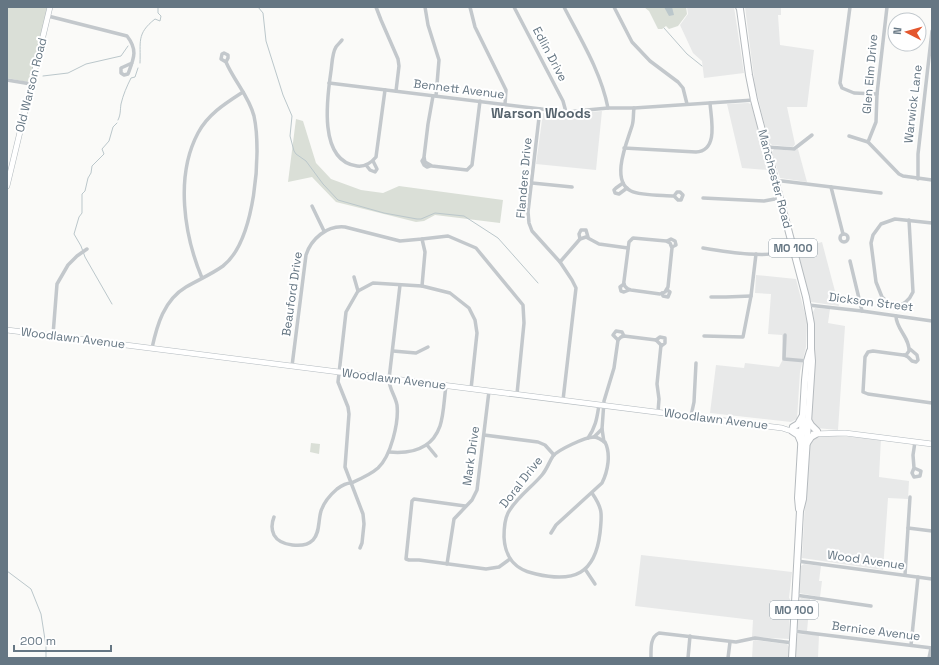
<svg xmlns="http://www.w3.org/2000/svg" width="939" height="665" font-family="'Space Grotesk',sans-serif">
	<rect width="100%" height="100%" fill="#fafaf8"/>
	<g fill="#e8e9e9">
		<path d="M687,7H734L744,73L704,78L702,61L693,53L680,25L688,14Z"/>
		<path d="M745,7H781V15H778L780,45L814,50L807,107H787L795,144L793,147L772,145L769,142L755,86Z"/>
		<path d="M748,103L751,104L752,107L769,170L742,168L727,104Z"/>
		<path d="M602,111L596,170L536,164L543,113L568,114Z"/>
		<path d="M774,149L793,151L798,149L807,182L780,178L772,152Z"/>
		<path d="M822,242L832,280L839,306L811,302L797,249Z"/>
		<path d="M756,275L796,279L807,322L806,347L800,372L797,419L791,422L710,413L716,365L744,368L745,363L779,367L782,361V335L768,334L771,294L755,293Z"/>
		<path d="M815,308L830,309L828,323L845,326L838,430L816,428L811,421L815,330L813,312Z"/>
		<path d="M821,435L881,439L879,477L909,481L908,499L888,498L883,570L802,558L808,445L812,438Z"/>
		<path d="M641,555L792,572L789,598L790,599L789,639L752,637L753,620L635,606Z"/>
		<path d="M804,564L821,566L819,581H822L820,597L799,593L801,566Z"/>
		<path d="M801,598L810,599L807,631L798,630L797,628L799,600Z"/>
		<path d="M797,634L819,635L818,658H795Z"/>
		<path d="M755,640L787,644L789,647V658H752L753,641Z"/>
	</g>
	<g fill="#dadfd7">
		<path d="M7,7H48L31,79L27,82L7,78Z"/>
		<path d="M644,7H686L687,14L678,26L669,29L666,26L662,29H658L649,11Z"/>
		<path d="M296,119L303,121L316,163L331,179L361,190L383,193L399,186L503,200L500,223L435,215L424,221L416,222L336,202L312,177L288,182Z"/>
		<path d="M311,443L320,444L319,454L310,452Z"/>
	</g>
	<path fill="#bbc7cb" d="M664,7H672L674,15L669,16Z"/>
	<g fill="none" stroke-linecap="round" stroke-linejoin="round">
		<g stroke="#bbc7cb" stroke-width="1">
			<path d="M258,7L263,13L266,41L283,95L292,116L290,136L294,151L296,154L306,161L323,184L338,200L384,213L417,219H421L435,213L464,216L498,238L538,283"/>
			<path d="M664,28L687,54L702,66"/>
			<path d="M140,63C141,42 136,34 155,19L160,21L161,16L158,13V7"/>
			<path d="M43,76L68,73L86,64L121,56L128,46"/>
			<path d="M118,120C121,114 120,110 121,104C123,95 127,86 131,78L135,77L138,68"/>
			<path d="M112,304L85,257L81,246L74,234L79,217L82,213V194L85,191L88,178L91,173L92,166L104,154L102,149L109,141L113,127L117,123"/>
			<path d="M7,571L31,589L41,614L46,646V658"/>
		</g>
		<g stroke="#b3babf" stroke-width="6">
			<g id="secondary">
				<path d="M7,186L50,7"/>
				<path d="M7,330L695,417L782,428L788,430L805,432"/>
				<path d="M813,434L845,433L932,444"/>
			</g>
		</g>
		<g stroke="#b5babe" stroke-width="8">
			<g id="primary">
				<path d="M739,7L740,9L749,75L754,100L806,297L811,324V349L812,361L803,499L800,511L792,658"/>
				<path d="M808,420L811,425L817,431"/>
				<path d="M793,427L798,424L802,417"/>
				<path d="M792,431L798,435L801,442"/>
				<path d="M807,443L811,437L816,434"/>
				<path d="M799,509L798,498L805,380L807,361L810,351"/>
			</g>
		</g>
		<g stroke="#c3c8cc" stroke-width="3.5">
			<path d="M376,7L381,20L398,59L399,66L396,91"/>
			<path d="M425,7L428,25L439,60L436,96"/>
			<path d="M470,7L475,27L506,90L505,104"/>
			<path d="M514,7L563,101L566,112"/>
			<path d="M564,7C581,40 601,72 608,108"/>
			<path d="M614,7L632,42L650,61L678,82L683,88L687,104"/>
			<path d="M850,7L840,83L842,88L854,93L877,94"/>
			<path d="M48,16L127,36C138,50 134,58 128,74L124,75L121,73V68L132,63"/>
			<path d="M342,40C340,43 337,45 336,47C332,53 332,65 331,71C327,98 318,161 357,166C365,167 371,163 376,157L385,90"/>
			<path d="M7,80L31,84"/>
			<path d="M329,83L566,112L608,108H634L754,100"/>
			<path d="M433,96L428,124L424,157L425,162L432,166L467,170L472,165L480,101"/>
			<path d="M634,108C633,114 634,120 632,126C627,142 610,181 631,191C641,196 662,195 674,196L677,192H680L683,195L681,200H678L674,196"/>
			<path d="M540,109L528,212L529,223L532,231L560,262L572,280L576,288L563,400"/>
			<path d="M849,136L868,142L899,174L903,176L932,180"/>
			<path d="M868,142L876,122L877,94L887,7"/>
			<path d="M767,147L794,149L812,135"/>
			<path d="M624,148L696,152C719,151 711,118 710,103"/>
			<path d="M424,158L422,161L424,165L427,167L430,166"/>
			<path d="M366,165L370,170L375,172L377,169L373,161"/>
			<path d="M918,179V154L932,31"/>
			<path d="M776,181H782L881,193"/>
			<path d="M532,183L572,187"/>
			<path d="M623,183L616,188L614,190L615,193L619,194L627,188"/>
			<path d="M831,187L843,234"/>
			<path d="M703,198L764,201L780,198"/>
			<path d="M312,206L324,231"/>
			<circle cx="844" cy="238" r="4"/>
			<path d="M633,238L666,241L670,243L672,248L668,287L665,292L660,294L631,290C626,289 623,285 624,281L629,242Z"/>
			<path d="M580,239L579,234L581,230H586L588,237"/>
			<path d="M667,241L671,239L675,241L676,245L672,247"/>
			<path d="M703,248C733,253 764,258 794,251"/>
			<path d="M850,261L862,311"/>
			<path d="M560,262L580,239L586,237L599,244L628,248"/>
			<path d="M354,277L358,291"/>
			<path d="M202,278C184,235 175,176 198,133C208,114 226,103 243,92"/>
			<path d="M624,284L620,287L621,291L624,292L629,290"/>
			<path d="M422,286L425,252L422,239"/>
			<path d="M358,291L346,312L338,382L348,407L349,414L345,467L363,514L364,524L362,543L360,548"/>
			<path d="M358,291L373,283L422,286L450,293L469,308L475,320L477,333L471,389"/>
			<path d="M662,293L663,296L668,297L670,292L667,290"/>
			<path d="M711,297H726L751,296"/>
			<path d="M808,305L862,311L932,321"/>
			<path d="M895,308L882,297L876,282L871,243L873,235L881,224L895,219L932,223"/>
			<path d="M895,308C904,304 909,301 913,292L909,220"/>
			<path d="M896,316C896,329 910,338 909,351L906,355H903L873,351L868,352L865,357L863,392L868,394L932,403"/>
			<path d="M53,335L57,284L68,265L77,256L87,249"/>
			<path d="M785,335L784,359L807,361"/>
			<path d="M704,336L743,337L751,296L756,254"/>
			<path d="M618,340L613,335L616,331L622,332L624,336"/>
			<path d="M656,340L661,345L657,384L659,399L658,412"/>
			<path d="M656,340L660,337L665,338V343L661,346"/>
			<path d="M152,348C157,325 164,300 186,287C198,280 212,274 223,266C255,241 262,153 254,116C249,96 234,81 226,62L221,59L222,54L224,53L228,55V58L226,62"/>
			<path d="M393,351L416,353L428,347"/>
			<path d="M904,355L908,357L912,361L916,362L918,360L917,355L910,349"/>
			<path d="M292,366L306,255C311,239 327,225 345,227L400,241L422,239L448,236L476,248L523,305L524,323L517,394"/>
			<path d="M691,416L694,402L696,363"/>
			<path d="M484,435L538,442L545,445L554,455"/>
			<path d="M594,437L602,429"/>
			<path d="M588,438C596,427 597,417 599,405"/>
			<path d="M604,442L602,429L604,401L614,368L618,340L621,337L624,336L656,340"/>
			<path d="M427,445L436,456"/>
			<path d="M389,452C411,454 432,449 440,426C444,414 444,399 446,386"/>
			<path d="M914,468L921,471L920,476L914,477L912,473L914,468L913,455L915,442"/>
			<path d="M465,506L414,499L412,501L406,559L409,560H419L486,569L499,567L510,559"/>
			<path d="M274,517C272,522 271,529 274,535C280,546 304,549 313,540C320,533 318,521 321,511C324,502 330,495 337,489C341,486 346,483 351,483C360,479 370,475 378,468C391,456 399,422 397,405C395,395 389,389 389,379L400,285"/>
			<path d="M908,528L932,531"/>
			<path d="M551,533L556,525L602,483C608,471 611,454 605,442C601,440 598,437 594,437C585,437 558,450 553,456C549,462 547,469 542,475C531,488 516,498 508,513C504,521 504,529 504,537C505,558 515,570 536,574C574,583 595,574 600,533C602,514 603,509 592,493"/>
			<path d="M797,561L932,579"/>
			<path d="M447,564L454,519L472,500L477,490L489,391"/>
			<path d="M585,569L595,584"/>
			<path d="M905,575L910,497"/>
			<path d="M795,595L871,606"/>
			<path d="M793,631L932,648"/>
			<path d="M911,645L918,577"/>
			<path d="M651,658C651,649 650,637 659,633L736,642L755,638L793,643"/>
			<path d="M688,658L690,636"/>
			<path d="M728,658L730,642"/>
			<path d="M929,658L931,648"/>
		</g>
		<use href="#secondary" stroke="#fff" stroke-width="5"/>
		<use href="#primary" stroke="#fff" stroke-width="6"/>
	</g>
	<g text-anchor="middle" stroke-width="4" stroke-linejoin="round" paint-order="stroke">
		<g fill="#fff" stroke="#939fa8" stroke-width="1">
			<rect x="769" y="239" width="48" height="18" rx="3"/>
			<rect x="770" y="601" width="48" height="18" rx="3"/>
		</g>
		<g font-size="11" font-weight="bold" fill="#657683">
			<text x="793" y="252">MO 100</text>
			<text x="794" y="614">MO 100</text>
		</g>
		<g font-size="12" fill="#657683" stroke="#fff">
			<text transform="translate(550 54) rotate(62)" y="4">Edlin Drive</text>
			<text transform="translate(870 74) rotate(-85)" y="4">Glen Elm Drive</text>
			<text transform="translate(31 85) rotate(-76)" y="4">Old Warson Road</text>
			<text transform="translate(459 89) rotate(7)" y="4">Bennett Avenue</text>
			<text transform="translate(913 104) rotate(-83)" y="4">Warwick Lane</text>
			<text transform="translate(524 178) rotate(-85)" y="4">Flanders Drive</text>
			<text transform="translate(775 179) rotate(75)" y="4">Manchester Road</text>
			<text transform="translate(292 294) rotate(-82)" y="4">Beauford Drive</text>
			<text transform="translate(871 302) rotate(7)" y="4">Dickson Street</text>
			<text transform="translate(73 338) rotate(7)" y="4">Woodlawn Avenue</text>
			<text transform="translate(394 379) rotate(7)" y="4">Woodlawn Avenue</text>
			<text transform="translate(716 419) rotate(7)" y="4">Woodlawn Avenue</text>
			<text transform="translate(471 456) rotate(-82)" y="4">Mark Drive</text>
			<text transform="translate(521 482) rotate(-52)" y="4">Doral Drive</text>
			<text transform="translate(866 560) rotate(8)" y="4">Wood Avenue</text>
			<text transform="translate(876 631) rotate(7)" y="4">Bernice Avenue</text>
		</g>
		<g font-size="14" font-weight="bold" fill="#57646e" stroke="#fff">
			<text x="541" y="118">Warson Woods</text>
		</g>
	</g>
	<rect width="939" height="665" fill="none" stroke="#657683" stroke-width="16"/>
	<g transform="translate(907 32) rotate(276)"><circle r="19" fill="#ffffff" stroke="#c1c8cd"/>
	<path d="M0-3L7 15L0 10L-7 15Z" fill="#e4572e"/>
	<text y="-6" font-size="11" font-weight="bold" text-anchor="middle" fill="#657683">N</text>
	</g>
	<path d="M14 645v6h97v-6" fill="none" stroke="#657683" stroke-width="2"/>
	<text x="20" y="645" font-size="12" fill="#657683" stroke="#ffffff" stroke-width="3" paint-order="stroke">200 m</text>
</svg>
